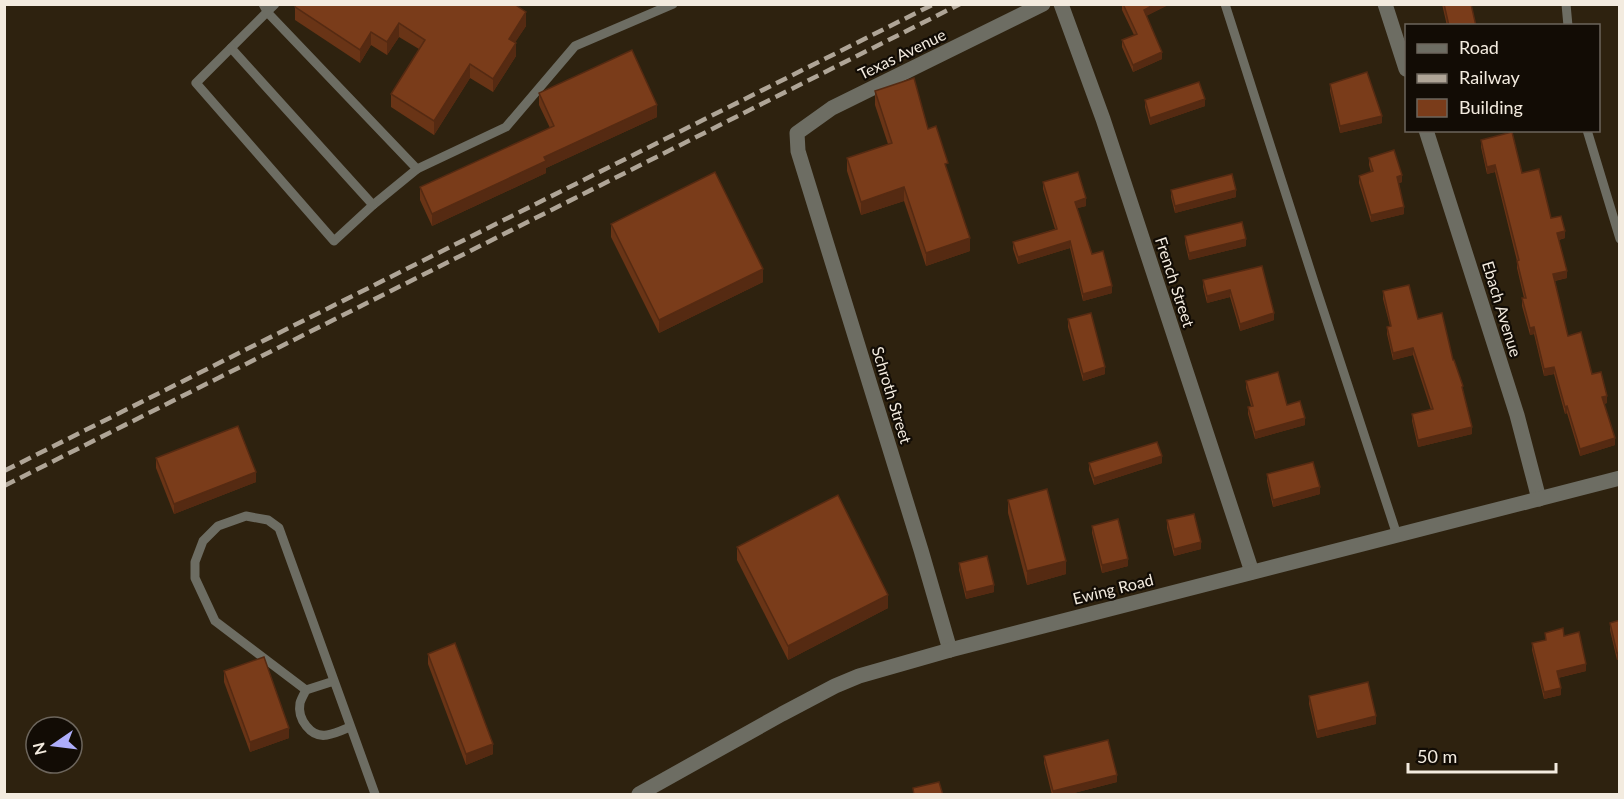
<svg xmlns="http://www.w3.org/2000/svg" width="1624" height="799" font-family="Lato,sans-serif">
	<rect width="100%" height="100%" fill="#2e220f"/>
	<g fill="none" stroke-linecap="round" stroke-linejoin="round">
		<g stroke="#6d6d63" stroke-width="9">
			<path d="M263,4L268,13L417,169"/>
			<path d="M275,4L196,83L334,241L373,205L417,169L506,127L575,46L673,4"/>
			<path d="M1225,4L1315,285L1397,535"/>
			<path d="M1566,4L1568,26"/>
			<path d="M231,48L373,205"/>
			<path d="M1587,130L1620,239"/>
			<path d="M334,681L306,690L215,621L195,578V562L203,541L218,526L246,516L268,520L279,528L375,794"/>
			<path d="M306,690C304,694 301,699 300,703C297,719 311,738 327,735C335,734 343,730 350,727"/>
		</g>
		<g stroke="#6d6d63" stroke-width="15">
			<path d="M1061,4L1103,119L1252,572"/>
			<path d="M1385,4L1406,69"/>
			<path d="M1426,130L1517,415L1539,499"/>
			<path d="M950,650L921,550L798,151L797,133L832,108L1043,4"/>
			<path d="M639,794L782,714L835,686L859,676L950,650L1620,478"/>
		</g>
		<g stroke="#afa597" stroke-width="4.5" stroke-dasharray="12 6" stroke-linecap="butt">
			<path d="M4,471L934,4"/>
			<path d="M4,486L960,4"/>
		</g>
	</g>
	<g fill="#693416">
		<path d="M1122,4H1170L1146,16L1162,59L1133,72L1122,47V40L1134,35L1122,10Z"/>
		<path d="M1442,4H1471L1476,26H1447Z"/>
		<path d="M295,7L526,26L515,42L516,56L493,92L470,78L434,135L391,107V94L419,49L399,37L387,55L371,45L360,63L295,20Z"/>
		<path d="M1330,84L1382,123L1340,133L1330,91Z"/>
		<path d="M875,91L948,172L970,251L926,266L904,201L861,215L847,171V158L888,144L875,105Z"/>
		<path d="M539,93L657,117L546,168V173L432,226L420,200V187L550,128L539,105Z"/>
		<path d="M1145,100L1205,106L1150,125L1145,107Z"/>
		<path d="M1481,140L1522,173L1565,238L1559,240L1567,278L1555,281L1568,336L1592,374L1607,403L1604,404L1615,445L1580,456L1567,413L1565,414L1554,374L1544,376L1534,334L1530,335L1522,306V298H1524L1517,268V261L1495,172L1487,174L1481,147Z"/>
		<path d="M1369,158L1402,182L1399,183L1404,214L1371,222L1359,183V176L1371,172L1369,165Z"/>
		<path d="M1043,182L1086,206L1077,208L1092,254L1112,293L1083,301L1070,248L1018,264L1013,249V242L1055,229L1043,189Z"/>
		<path d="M1171,190L1236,197L1175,213L1171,197Z"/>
		<path d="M611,224L763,282L659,333L611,237Z"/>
		<path d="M1185,236L1246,246L1189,260L1185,243Z"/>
		<path d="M1262,266L1274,320L1240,331L1230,297L1207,303L1203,287V280Z"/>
		<path d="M1383,291L1418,319L1453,360L1463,393L1472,434L1418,447L1412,421V414L1431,410L1413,355L1393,360L1387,334V327L1390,326L1383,299Z"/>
		<path d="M1068,319L1105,374L1083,381L1068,327Z"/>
		<path d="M1246,381L1287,405L1305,425L1255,439L1248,414V407L1251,406L1246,388Z"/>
		<path d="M156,458L256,482L174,514L156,468Z"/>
		<path d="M1089,463H1162L1094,485L1089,470Z"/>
		<path d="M1267,474L1320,494L1273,507L1267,481Z"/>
		<path d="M1008,500L1066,574L1027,585L1008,513Z"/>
		<path d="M1167,520L1201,549L1174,556L1167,528Z"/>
		<path d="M1092,526L1128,566L1102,573L1092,533Z"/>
		<path d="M737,547L888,608L788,660L737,560Z"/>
		<path d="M959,563L994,592L966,599L959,570Z"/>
		<path d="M1620,620V660H1617L1610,630V623Z"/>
		<path d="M1545,633L1564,636L1586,671L1558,678L1561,695L1544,699L1532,650V643L1545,640Z"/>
		<path d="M428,654L493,754L466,765L428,664Z"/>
		<path d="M224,671L289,738L250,752L224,682Z"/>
		<path d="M1309,696L1376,724L1317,738L1309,704Z"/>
		<path d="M1044,756L1117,782L1066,795H1052L1044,763Z"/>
	</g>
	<g fill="#552a12">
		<path d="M1155,4H1170L1144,17V10Z"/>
		<path d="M526,12V26L509,52V39Z"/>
		<path d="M399,23V37L387,55V42Z"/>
		<path d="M371,32V45L360,63V50Z"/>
		<path d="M516,43V56L493,92V79Z"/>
		<path d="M1162,52V59L1133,72V65Z"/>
		<path d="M470,64V78L434,135V121Z"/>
		<path d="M1205,99V106L1150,125V118Z"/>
		<path d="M657,105V117L546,168V173L432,226V214L544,157Z"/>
		<path d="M1382,116V123L1340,133V126Z"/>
		<path d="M1495,165V172L1487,174V167Z"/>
		<path d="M1402,175V182L1397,184V177Z"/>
		<path d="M904,187V201L861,215V202Z"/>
		<path d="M1236,190V197L1175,213V206Z"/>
		<path d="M1086,198V206L1075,209V202Z"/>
		<path d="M1404,207V214L1371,222V215Z"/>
		<path d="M1565,231V238L1557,240V233Z"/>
		<path d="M970,238V251L926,266V253Z"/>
		<path d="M1246,239V246L1189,260V253Z"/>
		<path d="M1070,241V248L1018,264V257Z"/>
		<path d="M763,269V282L659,333V320Z"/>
		<path d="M1567,271V278L1553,281V274Z"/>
		<path d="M1112,286V293L1083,301V294Z"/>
		<path d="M1230,290V297L1207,303V296Z"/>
		<path d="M1274,313V320L1240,331V324Z"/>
		<path d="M1534,327V334L1530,335V328Z"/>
		<path d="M1413,348V355L1393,360V353Z"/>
		<path d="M1105,367V374L1083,381V374Z"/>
		<path d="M1554,367V374L1544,376V369Z"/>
		<path d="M1607,396V403L1602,404V397Z"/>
		<path d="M1567,406V413L1565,414V407Z"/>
		<path d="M1305,418V425L1255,439V432Z"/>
		<path d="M1472,427V434L1418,447V440Z"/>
		<path d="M1615,438V445L1580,456V449Z"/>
		<path d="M1162,456V463L1094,485V478Z"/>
		<path d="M256,472V482L174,514V504Z"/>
		<path d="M1320,487V494L1273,507V500Z"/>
		<path d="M1201,542V549L1174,556V549Z"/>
		<path d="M1128,559V566L1102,573V565Z"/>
		<path d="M1066,561V574L1027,585V571Z"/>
		<path d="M994,585V592L966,599V592Z"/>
		<path d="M888,595V608L788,660V646Z"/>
		<rect x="1617" y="653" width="3" height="7"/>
		<path d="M1586,664V671L1557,678V671Z"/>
		<path d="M1561,688V695L1544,699V692Z"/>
		<path d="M1376,716V724L1317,738V731Z"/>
		<path d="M289,728V738L250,752V742Z"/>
		<path d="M493,744V754L466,765V754Z"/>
		<path d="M1117,775V782L1066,795H1053V791Z"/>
	</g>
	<g fill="#7a3c1a" stroke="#552a12" stroke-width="1.5">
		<path d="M296,4H514L526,12L509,39L516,43L493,79L470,64L434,121L391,94L425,40L399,23L387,42L371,32L360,50L295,7Z"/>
		<path d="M1123,4H1155L1144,10L1162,52L1133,65L1122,40L1137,34Z"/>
		<path d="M1444,4H1471L1476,26H1449Z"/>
		<path d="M632,50L657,105L544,157L546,161L432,214L420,187L554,126L539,93Z"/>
		<path d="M1367,72L1382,116L1340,126L1330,84Z"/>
		<path d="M914,78L928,129L936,126L948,163L945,164L970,238L926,253L904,187L861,202L847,158L892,143L875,91Z"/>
		<path d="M1199,82L1205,99L1150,118L1145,100Z"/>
		<path d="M1512,132L1522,173L1539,169L1551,218L1561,216L1565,231L1557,233L1567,271L1553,274L1568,336L1581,332L1592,374L1601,372L1607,396L1602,397L1615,438L1580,449L1567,406L1565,407L1554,367L1544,369L1534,327L1530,328L1522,298H1526L1517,261L1519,260L1495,165L1487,167L1481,140Z"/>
		<path d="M1394,150L1402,175L1397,177L1404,207L1371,215L1359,176L1373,171L1369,158Z"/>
		<path d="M715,172L763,269L659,320L611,224Z"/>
		<path d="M1078,172L1086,198L1075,202L1092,254L1103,251L1112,286L1083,294L1070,241L1018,257L1013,242L1057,229L1043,182Z"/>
		<path d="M1232,174L1236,190L1175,206L1171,190Z"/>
		<path d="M1242,222L1246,239L1189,253L1185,236Z"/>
		<path d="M1262,266L1274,313L1240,324L1230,290L1207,296L1203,280Z"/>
		<path d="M1409,285L1418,319L1442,313L1453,360H1454L1463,386L1462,387L1472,427L1418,440L1412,414L1433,409L1413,348L1393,353L1387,327L1391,326L1383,291Z"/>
		<path d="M1091,313L1105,367L1083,374L1068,319Z"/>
		<path d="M1278,372L1287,405L1300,401L1305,418L1255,432L1248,407L1253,406L1246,381Z"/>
		<path d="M238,426L256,472L174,504L156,458Z"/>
		<path d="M1157,442L1162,456L1094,478L1089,463Z"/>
		<path d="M1313,462L1320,487L1273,500L1267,474Z"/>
		<path d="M1047,489L1066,561L1027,571L1008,500Z"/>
		<path d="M838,495L888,595L788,646L737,547Z"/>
		<path d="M1194,514L1201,542L1174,549L1167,520Z"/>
		<path d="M1118,519L1128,559L1102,565L1092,526Z"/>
		<path d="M987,556L994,585L966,592L959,563Z"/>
		<path d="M1620,620V653H1617L1610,623Z"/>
		<path d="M1563,628L1564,636L1579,632L1586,664L1557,671L1561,688L1544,692L1532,643L1546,640L1545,633Z"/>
		<path d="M455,643L493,744L466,754L428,654Z"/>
		<path d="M264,657L289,728L250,742L224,671Z"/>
		<path d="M1368,682L1376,716L1317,731L1309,696Z"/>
		<path d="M1108,740L1117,775L1053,791L1044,756Z"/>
		<path d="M939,782L943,795H914L913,788Z"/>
	</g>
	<g text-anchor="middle" stroke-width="4.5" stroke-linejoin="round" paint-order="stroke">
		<g font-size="16" fill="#f3ebdf" stroke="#120c05">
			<text transform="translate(902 54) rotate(-26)" y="6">Texas Avenue</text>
			<text transform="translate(1175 282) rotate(72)" y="6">French Street</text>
			<text transform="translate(1502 309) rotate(73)" y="6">Ebach Avenue</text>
			<text transform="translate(892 395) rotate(73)" y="6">Schroth Street</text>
			<text transform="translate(1113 589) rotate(-14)" y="6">Ewing Road</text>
		</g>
	</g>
	<rect width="1624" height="799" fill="none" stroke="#f3ebdf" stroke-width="12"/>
	<rect x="1405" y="24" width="195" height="108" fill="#120c05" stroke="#6c655c" stroke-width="1.5"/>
	<rect x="1417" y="44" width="30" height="9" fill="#6d6d63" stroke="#6c655c" stroke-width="1.5"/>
	<text x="1459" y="54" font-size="18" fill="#f3ebdf">Road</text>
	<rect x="1417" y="74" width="30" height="9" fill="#afa597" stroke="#6c655c" stroke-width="1.5"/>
	<text x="1459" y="84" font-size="18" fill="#f3ebdf">Railway</text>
	<rect x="1417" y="99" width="30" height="18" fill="#7a3c1a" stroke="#6c655c" stroke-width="1.5"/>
	<text x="1459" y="114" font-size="18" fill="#f3ebdf">Building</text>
	<g transform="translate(54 745) rotate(256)"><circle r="28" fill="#120c05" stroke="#6c655c" stroke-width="1.5"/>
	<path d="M0-4.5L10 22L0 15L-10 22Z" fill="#aeaefb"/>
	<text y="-9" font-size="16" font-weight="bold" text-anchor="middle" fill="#f3ebdf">N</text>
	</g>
	<path d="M1408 763v9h148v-9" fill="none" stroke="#f3ebdf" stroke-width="3"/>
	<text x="1417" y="763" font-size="18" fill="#f3ebdf" stroke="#120c05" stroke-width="4.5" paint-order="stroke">50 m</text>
</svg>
